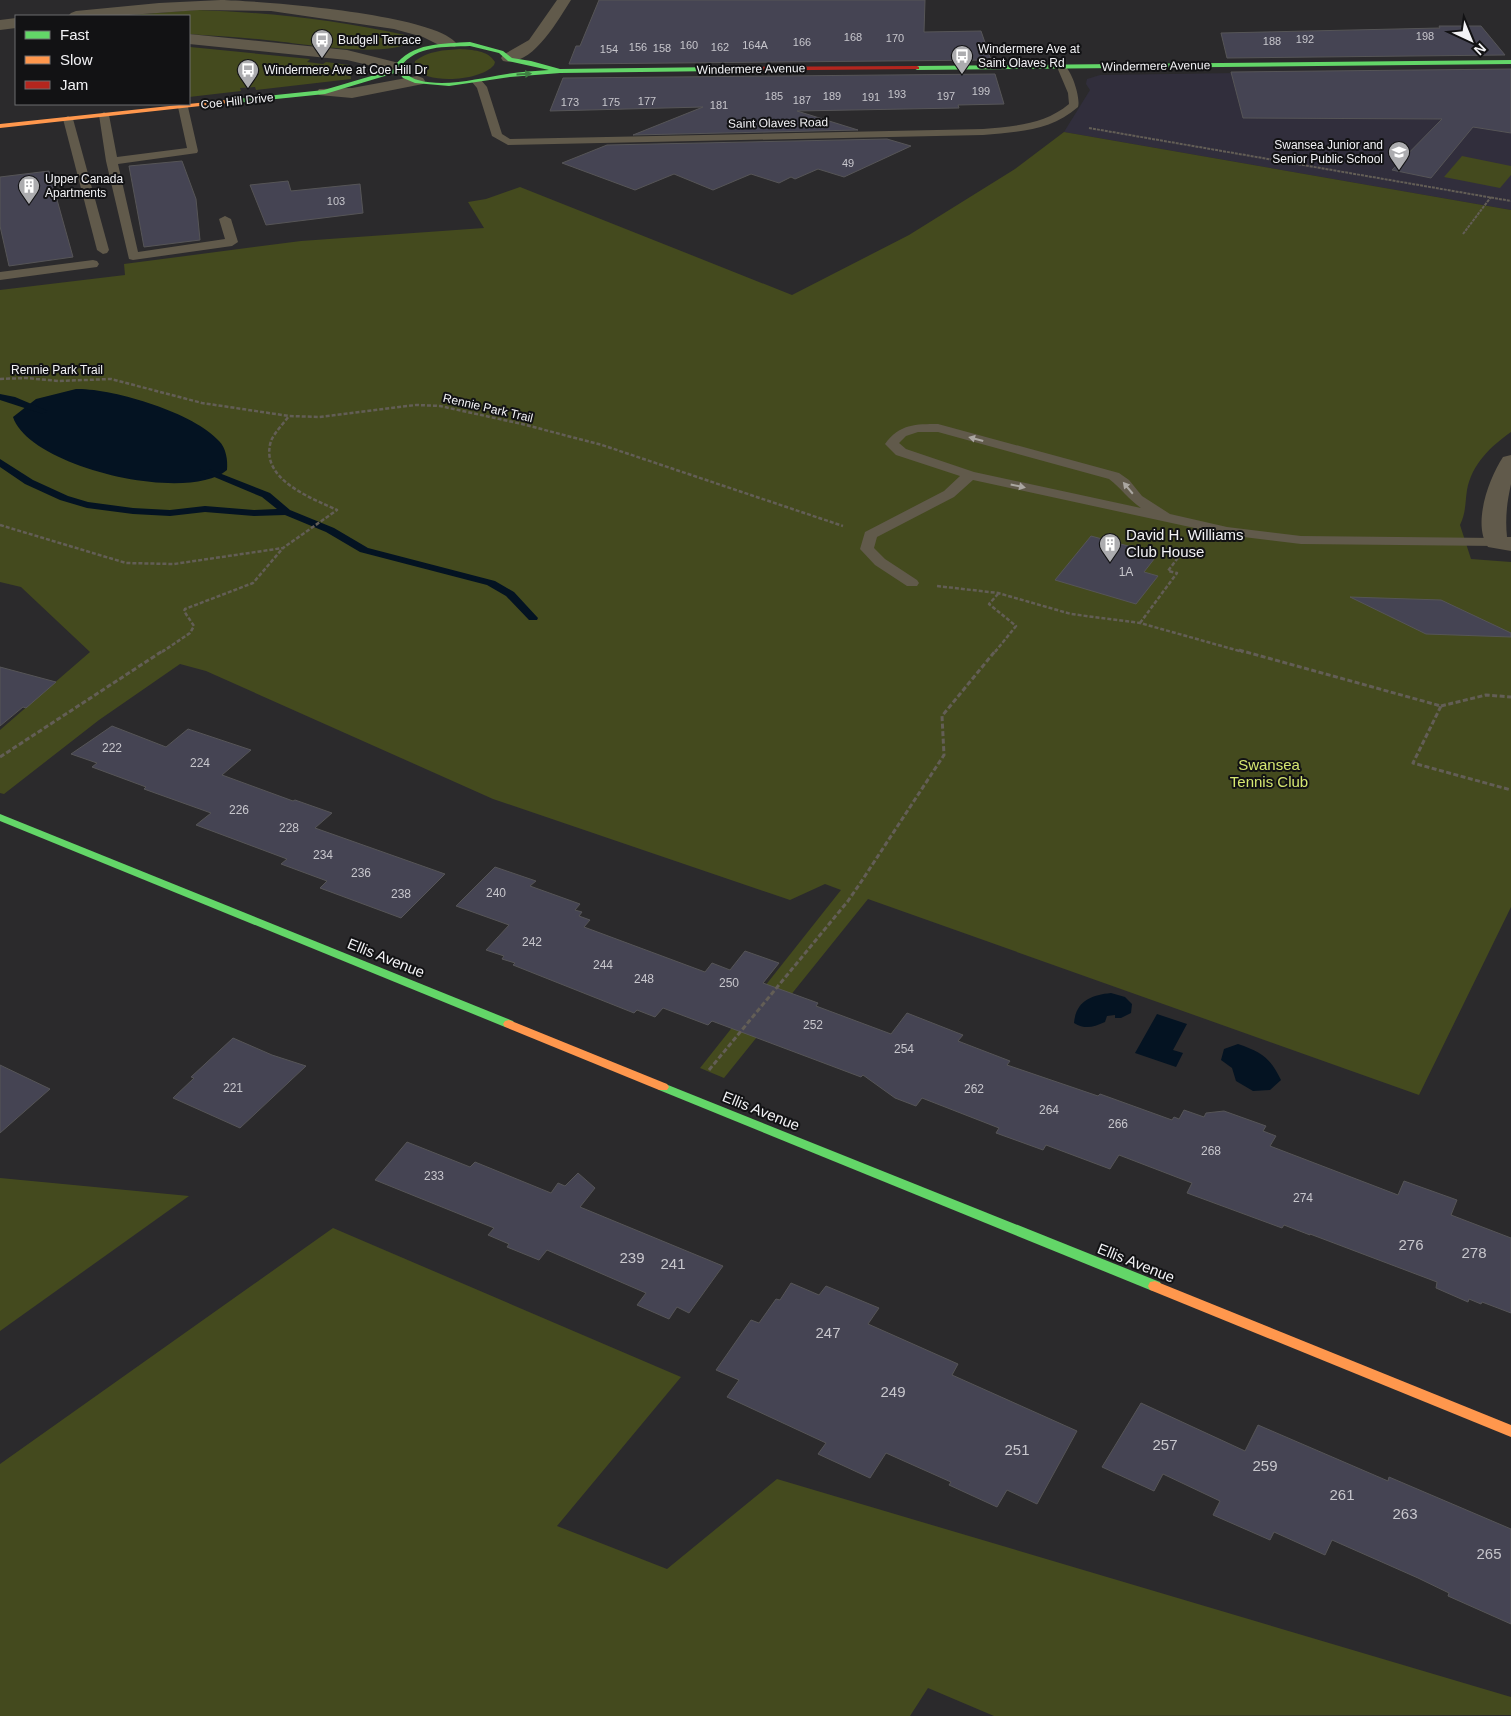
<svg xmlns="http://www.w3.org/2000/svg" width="1511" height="1716" font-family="Helvetica,sans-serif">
	<rect width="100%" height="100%" fill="#2b2a2c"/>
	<path fill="#312e3c" d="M1511,69V210L1064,132L1090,90L1086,84L1087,79L1100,75Z"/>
	<g fill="#444a1e">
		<path d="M197,10C267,12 336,20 405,35L411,42C382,59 301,43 266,40C240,37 214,36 189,34V16H116Z"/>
		<path d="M190,47L310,59L307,62L323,64L326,62L349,65L351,79L256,90L255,87L240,88L241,91L189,97Z"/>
		<path d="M460,49C472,50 488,50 495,62L494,65C481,81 427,85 414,68L415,61C428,51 444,50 460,49Z"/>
		<path d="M1064,132L1511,210V432C1490,447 1472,464 1467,490C1465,503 1466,513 1460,525L1471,559L1511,562V907L1419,1095L868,899L724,1078L700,1068L841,890L825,884L790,900L493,799L206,671L180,664L99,720L4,794L0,793V730L90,652L21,587L0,582V290L125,275L124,264L301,241L484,228L468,202L486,199L520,187L792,295L909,235L1015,169Z"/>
		<path d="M1462,156L1511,166V175L1500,188L1444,177Z"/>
		<path d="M0,1178L189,1196L0,1331Z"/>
		<path d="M333,1228L681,1377L557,1526L667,1569L777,1479L1511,1697V1715L994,1716L928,1688L910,1716H0V1464Z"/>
	</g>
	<g fill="#041322">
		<path d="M76,389C112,388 195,413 219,441C226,448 228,460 227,470C187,504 29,467 13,417L36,399Z"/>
		<path d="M1111,993L1125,997L1132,1004L1131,1013L1121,1018H1115V1015L1107,1016L1105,1022C1093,1027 1086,1030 1074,1023C1076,1001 1091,995 1111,993Z"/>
		<path d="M1157,1014L1187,1024L1173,1050L1183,1053L1176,1067L1135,1053Z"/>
		<path d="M1238,1044C1261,1052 1270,1057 1281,1080L1270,1090L1253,1091L1236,1081L1232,1068L1221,1060L1224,1049Z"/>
	</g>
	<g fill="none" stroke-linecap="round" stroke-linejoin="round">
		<g fill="#041322" fill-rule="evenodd">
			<path d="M0,394L15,397L48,411L43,414L0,400Z"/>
			<path d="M0,459L33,480L68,496L88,502L133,508L170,510L205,506L254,510L277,509L262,497L200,471L201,469H209L270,493L290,510L334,528L368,548L495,581L514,592L538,618L537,620H529L506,596L487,585L360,552L326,532L285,515L254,516L205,512L170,516L133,514L87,508L60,500L25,484L0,467Z"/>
		</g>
	</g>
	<g fill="#454453" stroke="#565557">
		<path d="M599,0H925L924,32L981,31L991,60L569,64L576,46H580Z"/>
		<path d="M1439,26H1481L1505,55L1227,58L1221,33L1440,28Z"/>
		<path d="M1511,69V133L1473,127L1431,178L1392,170L1442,119L1243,118L1231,72Z"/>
		<path d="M995,74L1004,104L958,105L959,108L797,111L858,130L633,135L703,107L550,111L563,78Z"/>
		<path d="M887,139L911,146L844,177L818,169L795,179L791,177L779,183L751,174L713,190L674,174L635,190L562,163L607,145Z"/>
		<path d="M182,161L196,199L200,240L144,247L129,166Z"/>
		<path d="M49,171L73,257L9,266L0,226V177Z"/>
		<path d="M288,181L291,191L360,184L363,213L266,225L250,185Z"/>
		<path d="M1091,536L1158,554L1144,572L1158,576L1136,604L1055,580Z"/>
		<path d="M1350,597L1441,600L1511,633V637L1426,634Z"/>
		<path d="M0,667L56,682L26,708L23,707L0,726Z"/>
		<path d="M112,726L166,747L188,729L251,750L222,775L293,801L295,800L332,813L315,828L445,874L401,918L320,888L327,881L281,864L287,859L196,825L211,813L144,789L146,787L92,767L97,763L71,754Z"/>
		<path d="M495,867L536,881L530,886L580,904L575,910L582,912L579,916L590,920L584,927L705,972L712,963L730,970L745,951L779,963L763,983L818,1003L816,1006L891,1034L907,1013L963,1035L958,1041L1010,1061L1007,1065L1098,1096L1100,1094L1172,1120L1174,1117L1179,1119L1184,1110L1204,1117L1206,1113L1224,1111L1266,1126L1263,1131L1276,1136L1270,1146L1398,1195L1404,1181L1457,1200L1451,1215L1511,1238V1313L1482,1302L1481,1304L1469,1299L1468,1302L1436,1288L1437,1282L1310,1234V1235L1284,1225L1282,1228L1187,1193L1192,1183L1119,1155L1110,1169L1046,1145L1043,1150L996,1133L999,1128L922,1098L916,1106L895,1098L863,1075L861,1077L712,1021L708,1025L663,1008L655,1017L637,1010L634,1013L513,965L515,963L502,959L504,956L486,950L509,925L456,906Z"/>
		<path d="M233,1038L272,1055L306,1066L240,1128L173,1098L194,1078L191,1077Z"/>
		<path d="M0,1065L50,1089L0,1133Z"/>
		<path d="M407,1142L470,1167L475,1162L551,1193L558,1183L565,1186L578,1173L595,1188L580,1207L723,1266L689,1313L677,1307L669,1319L637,1305L646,1293L547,1250L539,1260L507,1247L509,1244L488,1235L494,1228L375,1180Z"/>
		<path d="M791,1283L819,1295L826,1286L879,1308L868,1324L958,1364L952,1375L1077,1431L1037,1504L1007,1490L997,1507L949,1485L951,1482L886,1453L870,1478L818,1454L826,1443L727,1397L739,1380L716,1370L751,1320L759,1323L776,1299L780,1300Z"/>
		<path d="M1141,1403L1245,1451L1258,1425L1388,1481L1389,1477L1511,1529V1624L1448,1596L1449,1593L1418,1578L1332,1540L1325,1555L1274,1532L1270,1540L1213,1515L1220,1501L1163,1474L1154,1491L1102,1467Z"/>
	</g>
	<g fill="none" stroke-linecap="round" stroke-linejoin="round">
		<g stroke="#635e56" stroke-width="2" stroke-dasharray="3 1" stroke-linecap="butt">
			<path d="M1089,128L1511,201"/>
			<path d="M1463,234L1491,197"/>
		</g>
		<g stroke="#635e56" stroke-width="2.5" stroke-dasharray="4 2" stroke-linecap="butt">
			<path d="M0,379L26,378L59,381L111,379L202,403L289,416L319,417L416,405L440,406L522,424L602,445L843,526"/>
			<path d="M0,525L126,563L174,564L283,548L337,510C311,498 259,479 271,441C274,433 284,423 289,416"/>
			<path d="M937,586L998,593L1071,614L1140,623L1243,652"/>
			<path d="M1140,623L1177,573L1168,571L1185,548"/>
			<path d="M162,652L190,633L194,626L184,611L185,609L253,583L283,548"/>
			<path d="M995,652L1016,626L989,604L998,594"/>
		</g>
		<g stroke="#635e56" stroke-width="3" stroke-dasharray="5 2.5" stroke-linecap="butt">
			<path d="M1239,650L1441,706L1413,763L1511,790"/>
			<path d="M1441,706L1486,695L1511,697"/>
			<path d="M0,757L164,650"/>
			<path d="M709,1070L848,901L861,882L944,755L942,716L996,650"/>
		</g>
		<g fill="#615a4b" fill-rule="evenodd">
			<path d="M1062,64C1071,67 1081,98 1078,107C1051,131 1017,132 983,135L508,145L492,136L477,88L472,82L473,80H481L487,87L502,134L510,139L983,129C1014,126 1044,125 1069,104L1068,93L1057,67Z"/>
			<path d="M183,104L188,107L198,151L197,153L118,164L138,252L225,239L219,219L225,216L231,219L238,242L232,246L133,260L129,259L106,161L99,115L104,112L109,115L117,157L187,148L178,107Z"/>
			<path d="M68,116L73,119L109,250L107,253L103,254L97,250L63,119Z"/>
			<path d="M93,260L97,261L99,264L97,267L0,280V272Z"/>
			<path d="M938,424L1119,473L1129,480L1142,496L1170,514L1227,527L1301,536L1496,538L1501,539L1503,542L1501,545L1496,546L1301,544L1227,535L973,480L954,497L877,537L874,548L885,559L917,580L919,583L917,586H907L875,565L860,549L865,532L944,491L960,476L896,455L885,444C899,424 916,424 938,424ZM918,432H938L1109,479C1121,488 1129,500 1141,508L974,472L906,449L899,443L906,436Z"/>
		</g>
		<g fill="#615a4b" fill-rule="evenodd">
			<path d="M221,0C261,1 436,14 457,44L455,47H443L423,37L394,29L271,11L200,10L115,16H68L71,13L76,11L159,3Z"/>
			<path d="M557,0H571C558,20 532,68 503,61L501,58L503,55L529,40Z"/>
			<path d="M16,18V28L0,30V20Z"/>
			<path d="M189,34L347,50L403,64L405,67L403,70L397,72L347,60L189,44Z"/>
			<path d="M417,76L423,78L425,81L423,84L352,98L319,95L317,92L319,89L352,88Z"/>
			<path d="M1511,455C1511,465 1511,475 1511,484C1507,502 1505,518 1507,537H1511V551L1488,547C1472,524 1489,478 1503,457Z"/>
		</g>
		<g fill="#63d668" fill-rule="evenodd">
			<path d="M470,42L503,51L512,58L531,61L560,69L720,67L723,69L720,71L560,73L510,77L449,86L415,83L403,78L398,72L325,94L226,104L223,102L226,100L324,90L395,69L394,67C412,42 442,44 470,42ZM470,46L499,53L508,61L549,70C535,71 520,72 507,74C479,78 446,88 418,80C410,78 406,74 400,67C417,45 445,47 470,46Z"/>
			<path d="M1511,60V64L917,70L914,68L917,66Z"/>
			<path d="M0,814L513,1021L515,1024L513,1027H505L0,821Z"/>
			<path d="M663,1083L1160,1282L1162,1286L1160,1290L1155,1291L1150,1290L659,1090L657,1087L659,1084Z"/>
		</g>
		<g fill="#ff974d" fill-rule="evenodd">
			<path d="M226,100L228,101V103L0,128V124Z"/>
			<path d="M509,1020L667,1084L669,1087L667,1090H659L505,1027L503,1024L505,1021Z"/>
			<path d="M1155,1281L1511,1425V1437L1150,1290L1148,1286L1150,1282Z"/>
		</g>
		<path fill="#b3261e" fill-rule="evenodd" d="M917,66L919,67V69L720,71L717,69L720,67Z"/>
	</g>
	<defs><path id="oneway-solid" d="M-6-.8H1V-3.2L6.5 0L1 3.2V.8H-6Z" transform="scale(1.25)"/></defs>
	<use fill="#3f7e42" href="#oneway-solid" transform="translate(524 74) rotate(-4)"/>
	<g fill="#aaa6a0">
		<use href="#oneway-solid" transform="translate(976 439) rotate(-165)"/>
		<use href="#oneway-solid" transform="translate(1018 486) rotate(12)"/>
		<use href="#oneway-solid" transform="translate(1128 488) rotate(-130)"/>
	</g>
	<defs>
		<g id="bus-pin" transform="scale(1.125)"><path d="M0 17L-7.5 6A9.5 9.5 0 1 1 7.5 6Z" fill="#acacaf" stroke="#121214"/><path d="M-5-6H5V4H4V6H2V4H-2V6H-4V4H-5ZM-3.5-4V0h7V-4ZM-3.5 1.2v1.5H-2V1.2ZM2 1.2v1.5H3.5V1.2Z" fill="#fff"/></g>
		<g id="school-pin" transform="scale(1.125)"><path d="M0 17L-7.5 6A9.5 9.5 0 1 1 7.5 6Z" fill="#acacaf" stroke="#121214"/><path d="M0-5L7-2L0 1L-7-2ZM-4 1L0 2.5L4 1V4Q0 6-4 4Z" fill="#fff"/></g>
		<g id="building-pin" transform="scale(1.125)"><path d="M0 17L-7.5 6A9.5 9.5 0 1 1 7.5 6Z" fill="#acacaf" stroke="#121214"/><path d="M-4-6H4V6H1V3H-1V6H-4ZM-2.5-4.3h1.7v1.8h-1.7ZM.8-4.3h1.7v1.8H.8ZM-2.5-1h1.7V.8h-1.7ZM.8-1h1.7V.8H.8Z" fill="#fff"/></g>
	</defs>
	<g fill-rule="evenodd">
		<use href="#bus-pin" x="322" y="40"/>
		<use href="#bus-pin" x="962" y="56"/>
		<use href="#bus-pin" x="248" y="70"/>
		<use href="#school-pin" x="1399" y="152"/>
		<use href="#building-pin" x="29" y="186"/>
		<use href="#building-pin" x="1110" y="544"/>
	</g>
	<g text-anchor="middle" stroke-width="4" stroke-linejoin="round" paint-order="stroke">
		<g font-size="11" fill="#c7c6cc">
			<text x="1425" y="40">198</text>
			<text x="853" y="41">168</text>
			<text x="895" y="42">170</text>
			<text x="1305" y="43">192</text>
			<text x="1272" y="45">188</text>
			<text x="802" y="46">166</text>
			<text x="689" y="49">160</text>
			<text x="755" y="49">164A</text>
			<text x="638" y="51">156</text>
			<text x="720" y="51">162</text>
			<text x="662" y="52">158</text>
			<text x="609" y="53">154</text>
			<text x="981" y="95">199</text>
			<text x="897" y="98">193</text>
			<text x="774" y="100">185</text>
			<text x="832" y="100">189</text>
			<text x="946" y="100">197</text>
			<text x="871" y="101">191</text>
			<text x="802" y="104">187</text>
			<text x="647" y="105">177</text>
			<text x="570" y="106">173</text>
			<text x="611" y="106">175</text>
			<text x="719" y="109">181</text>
			<text x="848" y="167">49</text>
			<text x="336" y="205">103</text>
		</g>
		<g font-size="12" fill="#f2f2f5" stroke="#121214" text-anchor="start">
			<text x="338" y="44">Budgell Terrace</text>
			<text x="978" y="53">Windermere Ave at<tspan x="978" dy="14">Saint Olaves Rd</tspan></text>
			<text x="264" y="74">Windermere Ave at Coe Hill Dr</text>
			<text x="1383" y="149" text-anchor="end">Swansea Junior and<tspan x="1383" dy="14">Senior Public School</tspan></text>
			<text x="45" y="183">Upper Canada<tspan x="45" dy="14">Apartments</tspan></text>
		</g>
		<g font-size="12" fill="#f2f2f5" stroke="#121214">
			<text transform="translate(1156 66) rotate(-1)" y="4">Windermere Avenue</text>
			<text transform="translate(751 69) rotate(-1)" y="4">Windermere Avenue</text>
			<text transform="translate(237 101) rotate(-6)" y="4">Coe Hill Drive</text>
			<text transform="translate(778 123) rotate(-1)" y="4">Saint Olaves Road</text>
			<text x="57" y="374">Rennie Park Trail</text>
			<text transform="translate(488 408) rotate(13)" y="4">Rennie Park Trail</text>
		</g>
		<g font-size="12" fill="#c7c6cc">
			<text x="1126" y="576">1A</text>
			<text x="112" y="752">222</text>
			<text x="200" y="767">224</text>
			<text x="239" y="814">226</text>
			<text x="289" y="832">228</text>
			<text x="323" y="859">234</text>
			<text x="361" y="877">236</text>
			<text x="496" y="897">240</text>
			<text x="401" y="898">238</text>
			<text x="532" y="946">242</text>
			<text x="603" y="969">244</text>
			<text x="644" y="983">248</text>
			<text x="729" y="987">250</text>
			<text x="813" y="1029">252</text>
			<text x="904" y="1053">254</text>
			<text x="233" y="1092">221</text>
			<text x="974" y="1093">262</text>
			<text x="1049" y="1114">264</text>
			<text x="1118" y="1128">266</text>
			<text x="1211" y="1155">268</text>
			<text x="434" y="1180">233</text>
			<text x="1303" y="1202">274</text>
		</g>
		<g font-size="15" fill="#f2f2f5" stroke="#121214" text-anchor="start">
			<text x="1126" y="540">David H. Williams<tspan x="1126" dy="17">Club House</tspan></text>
		</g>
		<g font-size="15" fill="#d6e771" stroke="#121214">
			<text x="1269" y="770">Swansea<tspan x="1269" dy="17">Tennis Club</tspan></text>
		</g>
		<g font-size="15" fill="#f2f2f5" stroke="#121214">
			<text transform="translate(386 958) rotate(22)" y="5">Ellis Avenue</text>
			<text transform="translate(761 1111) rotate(22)" y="5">Ellis Avenue</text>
			<text transform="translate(1136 1263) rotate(22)" y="5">Ellis Avenue</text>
		</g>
		<g font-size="15" fill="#c7c6cc">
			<text x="1411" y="1250">276</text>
			<text x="1474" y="1258">278</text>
			<text x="632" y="1263">239</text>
			<text x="673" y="1269">241</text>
			<text x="828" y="1338">247</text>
			<text x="893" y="1397">249</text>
			<text x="1165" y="1450">257</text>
			<text x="1017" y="1455">251</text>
			<text x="1265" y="1471">259</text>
			<text x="1342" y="1500">261</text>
			<text x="1405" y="1519">263</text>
			<text x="1489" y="1559">265</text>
		</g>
	</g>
	<rect x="15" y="15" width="175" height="90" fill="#121214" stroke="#6c6c6e"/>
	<rect x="25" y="31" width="25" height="8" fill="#63d668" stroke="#6c6c6e"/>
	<text x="60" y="40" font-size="15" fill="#f2f2f5">Fast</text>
	<rect x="25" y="56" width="25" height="8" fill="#ff974d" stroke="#6c6c6e"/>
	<text x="60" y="65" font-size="15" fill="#f2f2f5">Slow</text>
	<rect x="25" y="81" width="25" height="8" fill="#b3261e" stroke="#6c6c6e"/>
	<text x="60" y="90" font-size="15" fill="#f2f2f5">Jam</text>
	<g transform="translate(1471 40) rotate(136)" stroke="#121214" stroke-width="4" paint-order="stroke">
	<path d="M0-4L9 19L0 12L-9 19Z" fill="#f2f2f5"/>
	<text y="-8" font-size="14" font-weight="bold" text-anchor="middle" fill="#f2f2f5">N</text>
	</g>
</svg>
